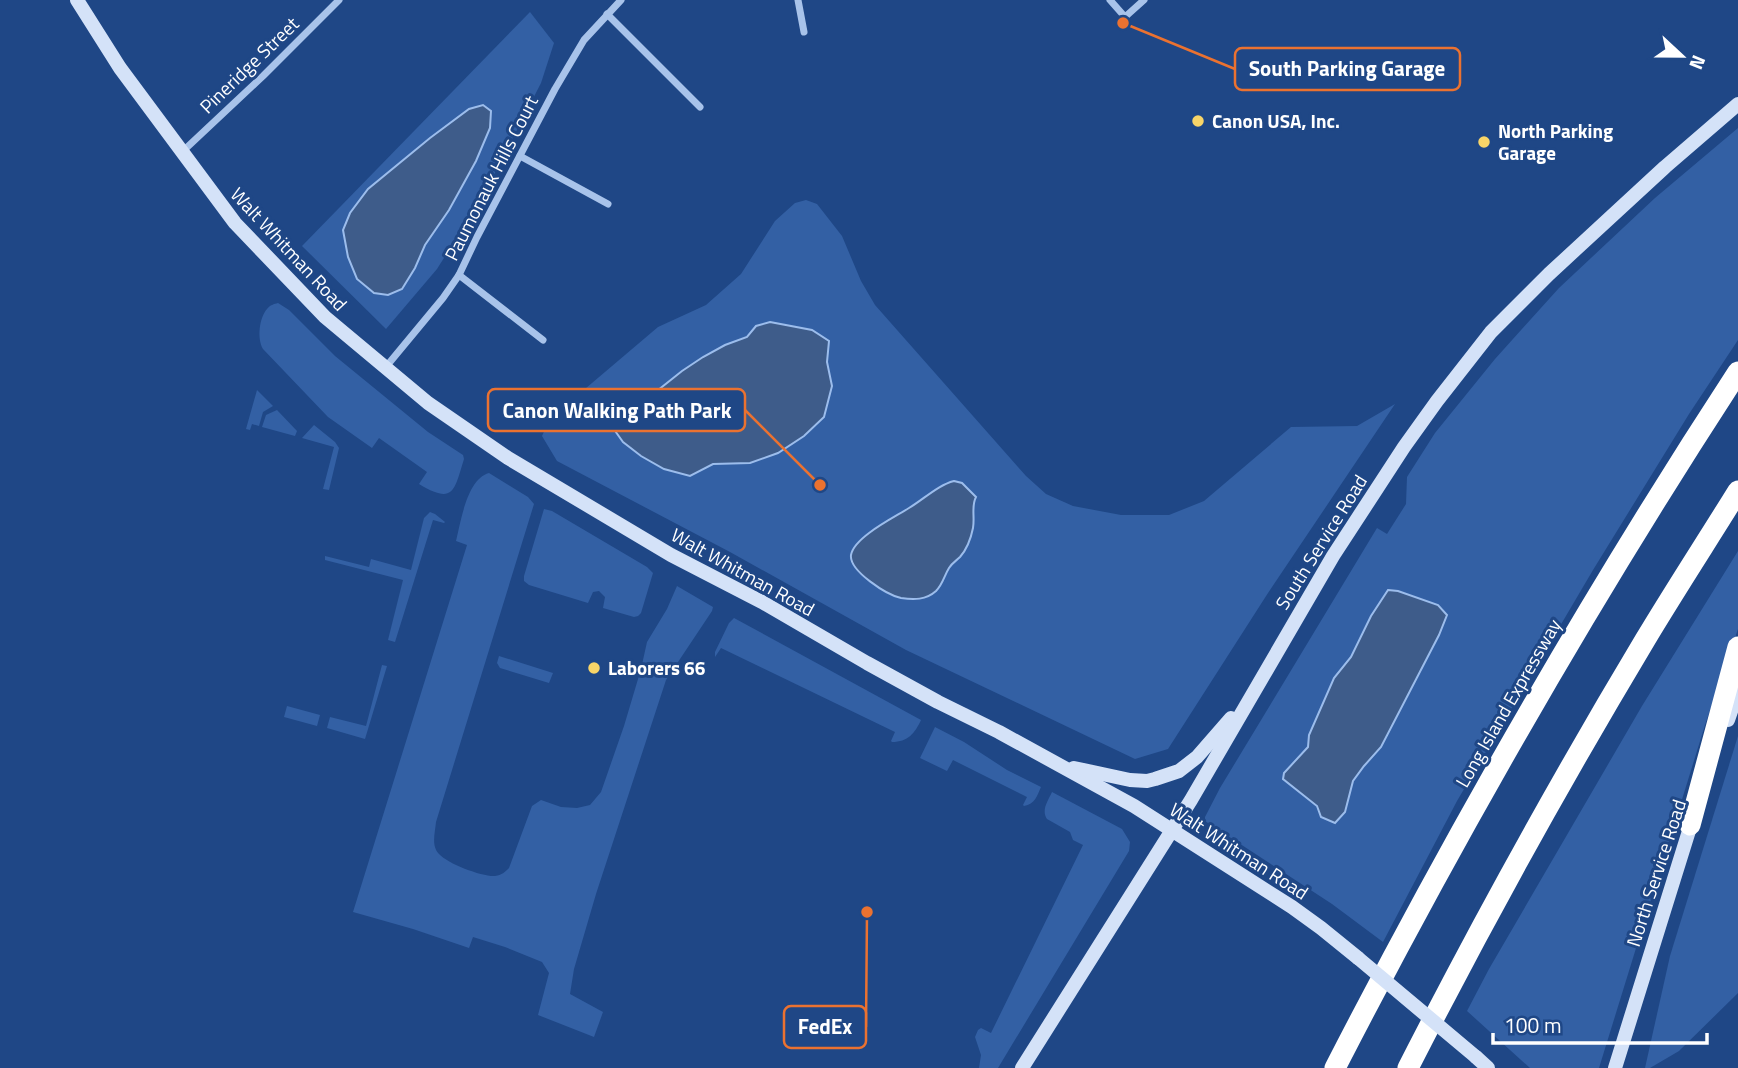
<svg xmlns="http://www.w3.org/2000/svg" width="1738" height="1068" font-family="'Titillium Web',sans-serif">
	<rect width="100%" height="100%" fill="#1f4786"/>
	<g fill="#3360a4">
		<path d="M530,12L554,43L541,83L483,196L437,269L386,329L302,246Z"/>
		<path d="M1738,128V340L1689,414L1593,570L1457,801L1383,942L1332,904L1205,821V817L1220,788L1377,528L1387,534L1406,504L1407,477L1435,433L1495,359L1559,288L1655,198Z"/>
		<path d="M806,200L817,204L842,236L861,281L875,305L1026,476L1046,494L1073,506L1121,515H1169L1204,501L1291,427L1357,426L1395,404L1268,593L1168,749L1135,759L906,650L730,552L557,461L542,436L548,423L559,411L658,327L706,305L741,274L775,221L795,203Z"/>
		<path d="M278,303L289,310L335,356L428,432L463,455L464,459C454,491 454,505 419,484L427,472L379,438L372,448L328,417L263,349C257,339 259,318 267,309C270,305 274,304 278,303Z"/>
		<path d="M257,390L273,406L263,412L259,426L252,424L250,430L246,429Z"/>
		<path d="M277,410L297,431L295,436L262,427L266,415Z"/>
		<path d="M314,425L335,442L339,448L329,490L323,489L334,447L302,438Z"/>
		<path d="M489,473L528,497L534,504L436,822C435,833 431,846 439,854C448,864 483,877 495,876C502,875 505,872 509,868L532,806L541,800L561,807L577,808L590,805L601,792L624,726L641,669L647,642L667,609L677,586L713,607L712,611L666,680L596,894L574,969L570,994L603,1012L594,1037L538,1015L549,973L542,962L505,947L473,937L469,948L413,929L353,912L467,545L456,541C461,521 467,479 489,473Z"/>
		<path d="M544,509L552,511L647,567L653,573L641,613L638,616L634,617L603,608L605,597L599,591L593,592L588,603L529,585L524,581V576Z"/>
		<path d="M430,512L435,514L445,522L444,523L433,520L395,642L388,640L403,580L325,560V556L369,567L371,559L411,570L424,518Z"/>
		<path d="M1738,551V629L1705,725L1599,1068H1530L1467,1011L1489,969L1642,706Z"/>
		<path d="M734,618L921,720C915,733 908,742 892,742L891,741L895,732L721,648L715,657V652L729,623Z"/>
		<path d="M499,656L553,673L549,683L500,668L497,663Z"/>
		<path d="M382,665L387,666L365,739L327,728L330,717L366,726Z"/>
		<path d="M287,706L320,715L317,726L284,717Z"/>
		<path d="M935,727L964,742L1007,770L1041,787C1037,796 1035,804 1024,806L1023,805L1027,797L953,760L947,771L920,758Z"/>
		<path d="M1738,736V993L1679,1051L1650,1068H1645L1670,956Z"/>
		<path d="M1052,792L1122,829L1130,842L1129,851L998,1068H979L981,1055L975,1037L978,1030L981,1028L991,1033L1083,845L1073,840L1070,832L1047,819C1041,810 1048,801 1052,792Z"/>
	</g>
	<g fill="#3e5c8a" stroke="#9cbdec" stroke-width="2">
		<path d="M483,105L491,111L490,128L476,161L449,210L425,245L415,268L402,289L388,295L374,293L357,279L348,257L343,230L350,213L368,189L430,138L469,109Z"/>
		<path d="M770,322L812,330L829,341L827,362L832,386L824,417L804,436L778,453L750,463L713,464L690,476L664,469L641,456L623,442L613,428V416L621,408L643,402L682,371L703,357L725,345L747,337L756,326Z"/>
		<path d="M954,481L962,483L976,497C971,506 975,517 973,528C971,538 967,549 960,557C956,561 952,563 949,568C944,576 943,584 936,591C926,600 914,600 901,598C887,595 849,571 851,555C854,537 895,517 909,508C924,499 938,485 954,481Z"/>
		<path d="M1388,590L1398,591L1438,605L1447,615L1439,635L1381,747L1364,766L1353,781L1345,812L1335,823L1321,817L1317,806L1283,779L1284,773L1308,747L1309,735L1334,678L1351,657L1371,616Z"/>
	</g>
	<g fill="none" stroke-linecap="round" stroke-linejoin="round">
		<g stroke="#a8c3ea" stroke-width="7">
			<path d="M798,0L804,32"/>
			<path d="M1110,0L1125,17L1144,0"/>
			<path d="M607,14L700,107"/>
			<path d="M182,152L263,76L339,0"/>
			<path d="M520,156L608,204"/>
			<path d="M459,275L543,340"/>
			<path d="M385,368L443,298L459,275L477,237L555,89L584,40L621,0"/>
		</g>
		<g stroke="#d4e2f8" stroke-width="14">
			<path d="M77,0L120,68L235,223L325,317L428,403L508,458L671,555L762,602L867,663L938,702L999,732L1134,806L1292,907L1321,928L1358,958"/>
			<path d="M1728,720L1738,691"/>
			<path d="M1074,768L1130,780L1147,781L1155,779L1179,771L1197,757L1231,718"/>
			<path d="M1476,1057L1488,1068"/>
			<path d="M1022,1068L1191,800L1333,556L1404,447L1437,401L1491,332L1549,274L1665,167L1738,104"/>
			<path d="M1615,1068L1693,818"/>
		</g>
		<g stroke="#fff" stroke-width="21">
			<path d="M1690,825L1738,647"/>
			<path d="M1335,1068C1458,829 1591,597 1738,372"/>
			<path d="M1408,1068C1482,923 1561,780 1645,640C1675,590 1707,541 1738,491"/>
		</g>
		<path stroke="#d4e2f8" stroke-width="14" d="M1358,958L1476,1057"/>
	</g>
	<g fill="#f8d568" stroke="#1f4786" stroke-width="2.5">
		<circle cx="1198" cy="121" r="7"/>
		<circle cx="1484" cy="142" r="7"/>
		<circle cx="594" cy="668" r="7"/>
	</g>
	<g text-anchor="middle" stroke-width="6" stroke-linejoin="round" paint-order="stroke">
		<g font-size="19" fill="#fff" stroke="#1f4786">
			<text transform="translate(249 65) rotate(-44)" y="7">Pineridge Street</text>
			<text transform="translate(491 178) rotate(-63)" y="7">Paumonauk Hills Court</text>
			<text transform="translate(289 249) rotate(47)" y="7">Walt Whitman Road</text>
			<text transform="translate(1321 542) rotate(-58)" y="7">South Service Road</text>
			<text transform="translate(743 572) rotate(29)" y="7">Walt Whitman Road</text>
			<text transform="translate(1508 703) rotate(-60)" y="7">Long Island Expressway</text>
			<text transform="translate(1239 851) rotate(33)" y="7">Walt Whitman Road</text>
			<text transform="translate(1656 873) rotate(-72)" y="7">North Service Road</text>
		</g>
		<g font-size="19" font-weight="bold" fill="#fff" stroke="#1f4786" text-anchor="start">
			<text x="1212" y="128">Canon USA, Inc.</text>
			<text x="1498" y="138">North Parking<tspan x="1498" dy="22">Garage</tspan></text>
			<text x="608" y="675">Laborers 66</text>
		</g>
	</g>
	<path fill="none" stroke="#eb7230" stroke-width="2.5" d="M1123 23L1235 69M820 485L745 410M867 912L866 1027"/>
	<g fill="#eb7230" stroke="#1f4786" stroke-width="2.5">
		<circle cx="1123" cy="23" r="7"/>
		<circle cx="820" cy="485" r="7"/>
		<circle cx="867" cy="912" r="7"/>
	</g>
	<g fill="#1f4786" stroke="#eb7230" stroke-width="2.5">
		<rect x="1235" y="48" width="225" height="42" rx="7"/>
		<rect x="488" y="389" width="257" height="42" rx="7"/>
		<rect x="784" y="1006" width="82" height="42" rx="7"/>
	</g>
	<g font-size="21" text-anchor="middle" font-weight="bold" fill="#fff">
		<text x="1347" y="76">South Parking Garage</text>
		<text x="617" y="418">Canon Walking Path Park</text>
		<text x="825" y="1034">FedEx</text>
	</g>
	<g transform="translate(1682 56) rotate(112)" stroke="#1f4786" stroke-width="5" paint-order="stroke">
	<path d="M0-5L12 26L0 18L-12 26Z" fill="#ffffff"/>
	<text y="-10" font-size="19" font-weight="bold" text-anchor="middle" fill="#ffffff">N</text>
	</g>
	<path d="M1493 1033v10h214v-10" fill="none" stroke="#ffffff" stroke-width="3.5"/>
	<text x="1504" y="1033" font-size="21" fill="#ffffff" stroke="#1f4786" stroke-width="5" paint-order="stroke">100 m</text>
</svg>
